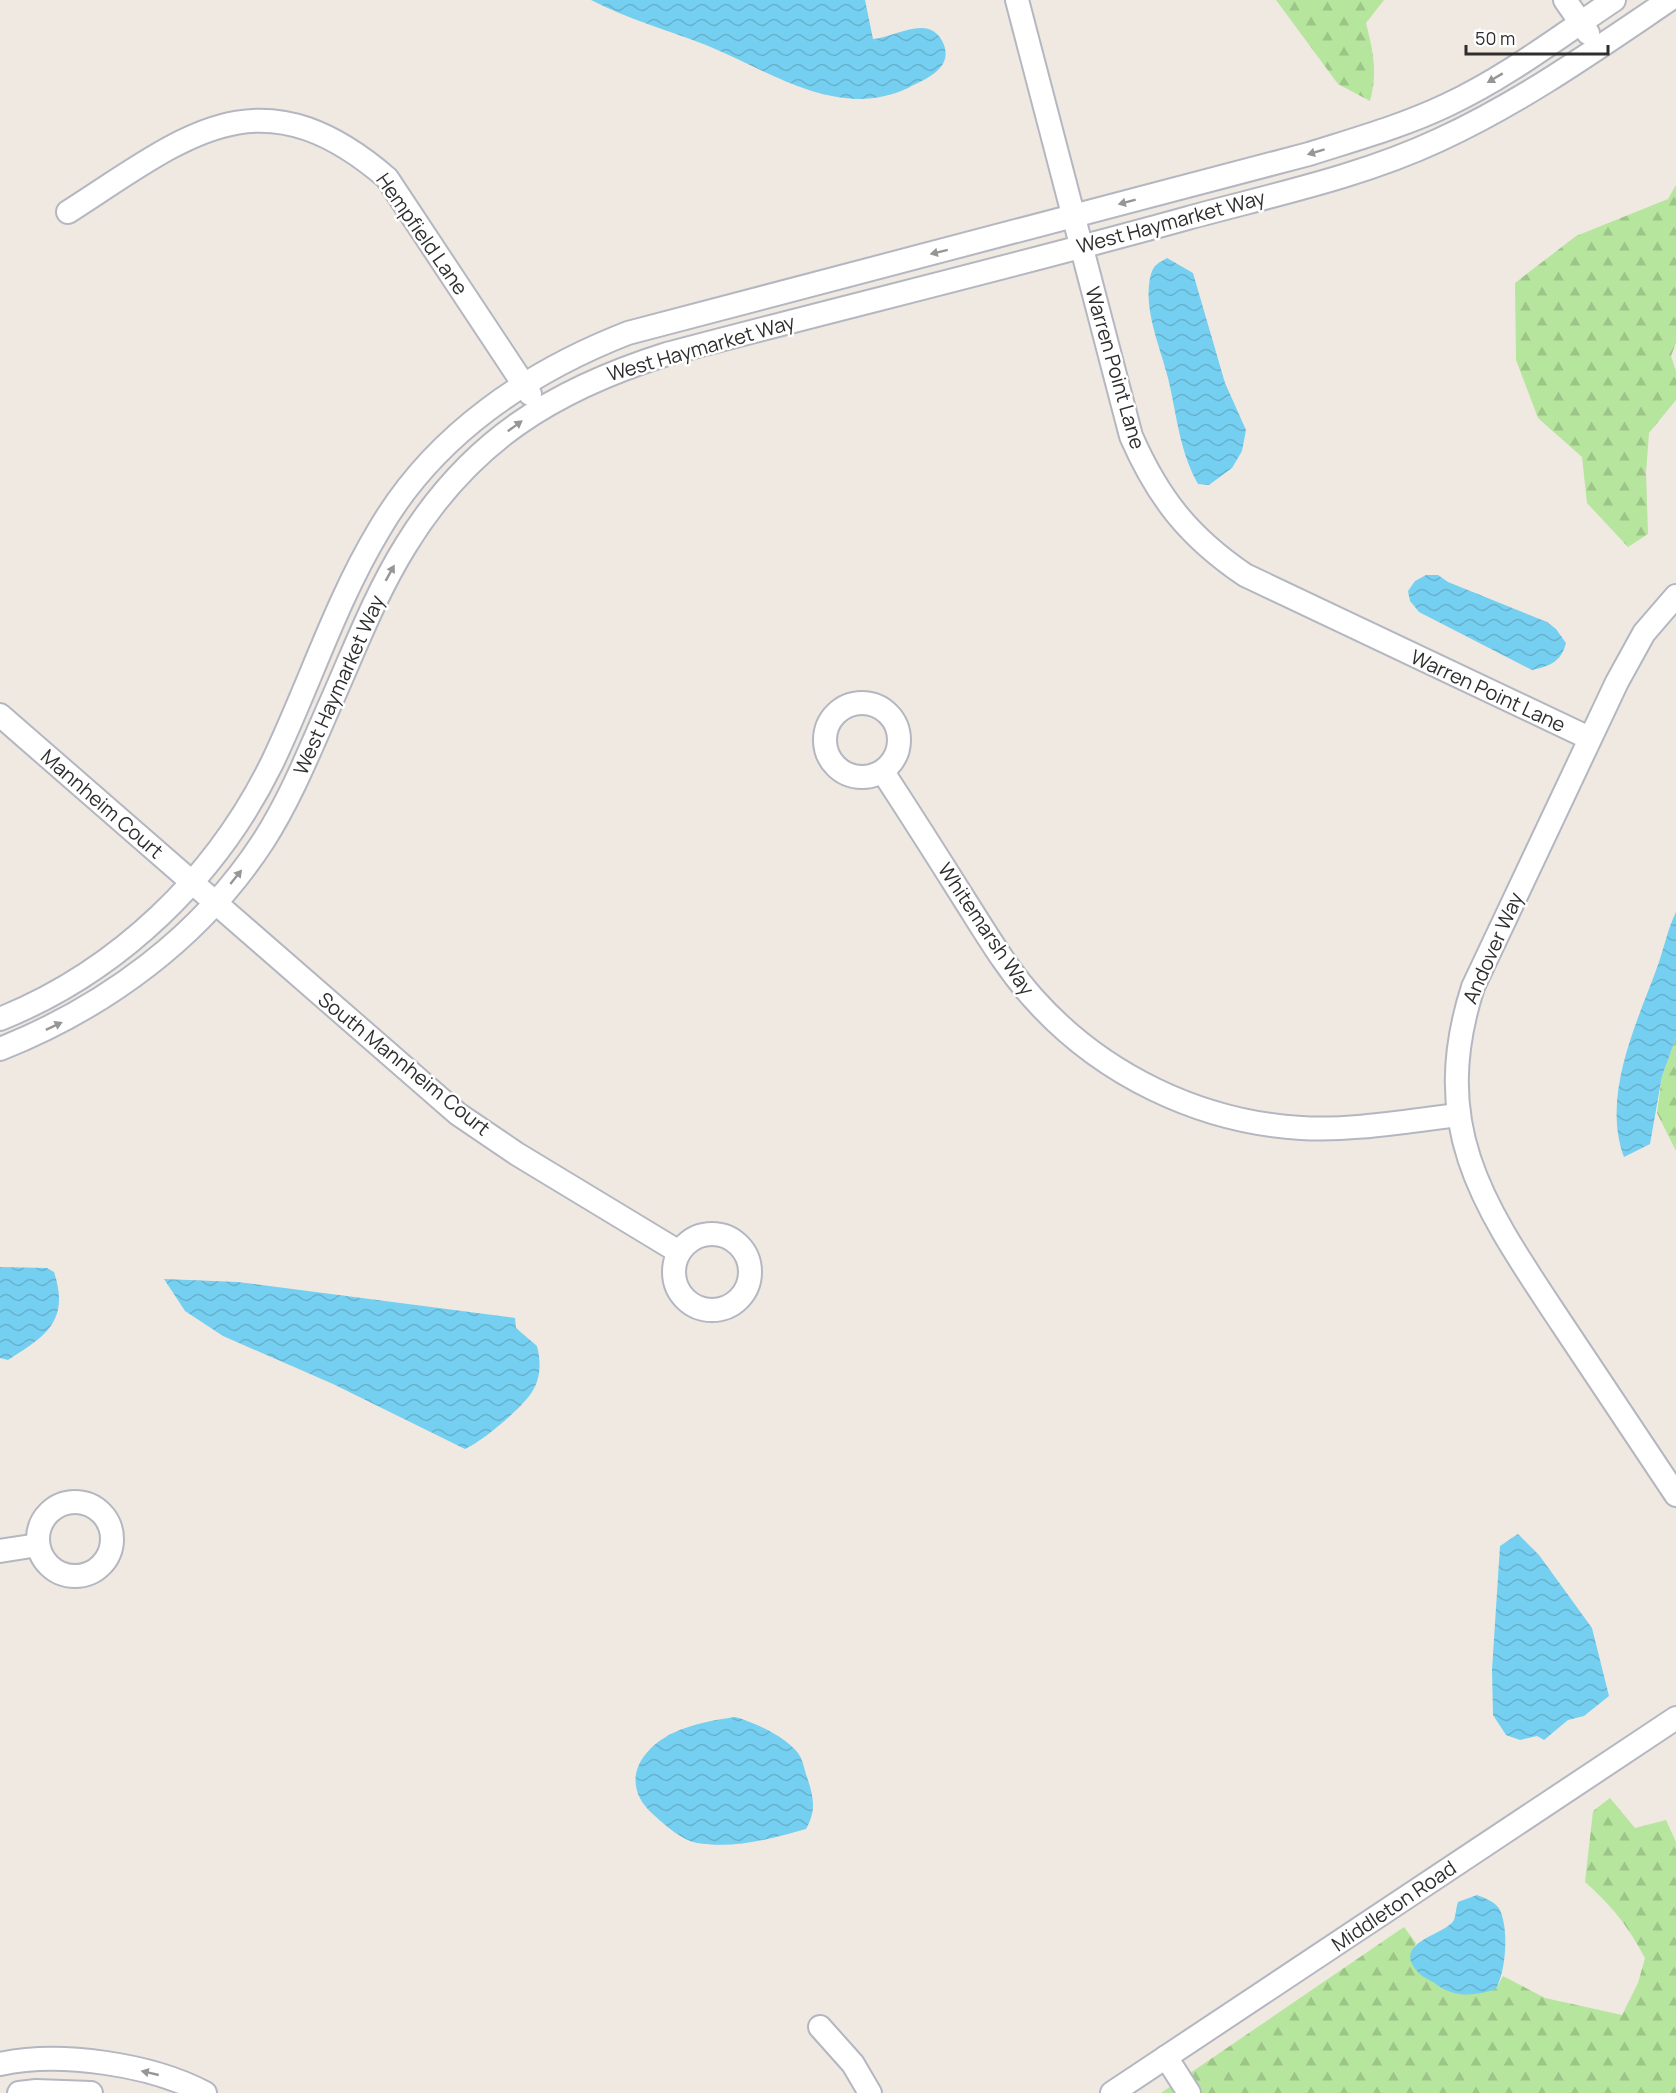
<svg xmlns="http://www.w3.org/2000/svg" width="1676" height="2093" font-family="Manrope,sans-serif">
	<defs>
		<pattern id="forest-firs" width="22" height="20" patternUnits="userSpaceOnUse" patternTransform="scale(1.5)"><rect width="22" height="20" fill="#b6e59e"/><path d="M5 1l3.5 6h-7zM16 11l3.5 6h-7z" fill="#9dc588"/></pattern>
		<pattern id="water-waves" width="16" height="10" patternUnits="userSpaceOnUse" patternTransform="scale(1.5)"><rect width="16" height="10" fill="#75cff0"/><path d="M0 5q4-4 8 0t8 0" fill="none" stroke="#66b2ce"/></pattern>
	</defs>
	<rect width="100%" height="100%" fill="#efe9e1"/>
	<g fill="url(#forest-firs)">
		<path d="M1276,0H1384L1366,23C1373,51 1378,73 1370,101L1338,84Z"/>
		<path d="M1676,185V343L1671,356L1676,371V400L1649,433L1646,472L1648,534L1628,547L1587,503L1582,457L1538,418L1516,360L1515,283L1576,236L1668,199Z"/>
		<path d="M1676,1038V1151L1657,1113L1662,1076Z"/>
		<path d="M1610,1798L1635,1828L1666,1820L1676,1842V2093H1161L1404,1927L1416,1943C1395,1988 1470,1986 1496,1989L1503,1976L1545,1998L1622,2015L1638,1983L1645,1958C1628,1926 1612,1906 1585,1882L1593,1811Z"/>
	</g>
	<g fill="url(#water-waves)">
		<path d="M591,0H865L873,39C897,37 931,12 944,45C947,54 946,62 939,69C930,78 919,82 908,88C838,121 770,71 706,45C667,30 628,19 591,0Z"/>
		<path d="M1167,258L1193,273L1225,383L1246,430L1242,451L1232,468L1209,485L1198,484C1179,450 1177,415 1168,378C1160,346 1142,307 1151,274C1154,264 1159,263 1167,258Z"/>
		<path d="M1426,575H1438L1448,582L1547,622L1556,629L1566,643C1561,662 1550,666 1532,670L1419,612L1410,601L1408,591L1415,581Z"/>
		<path d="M1676,912V1038L1662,1076L1650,1144L1624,1157C1601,1095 1637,1023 1658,965C1664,948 1668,928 1676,912Z"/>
		<path d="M0,1267L47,1268L54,1272C70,1321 46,1336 8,1360L0,1358Z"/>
		<path d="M164,1279L238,1282L515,1318L516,1328L537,1346C541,1362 541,1378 532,1392C521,1409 483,1441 465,1449L333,1384L223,1336L185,1311Z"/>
		<path d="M1518,1534L1539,1555L1592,1628L1609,1696L1584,1716L1568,1720L1544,1740L1537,1736L1520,1740L1506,1735L1493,1715L1492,1670L1500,1546Z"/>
		<path d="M735,1717C754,1722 792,1739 801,1758C804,1765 805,1773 808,1780C814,1799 816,1811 806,1829C771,1839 734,1849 697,1843C682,1840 666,1826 655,1816C620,1787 636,1751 673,1733C692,1724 714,1720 735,1717Z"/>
		<path d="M1477,1895C1485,1898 1496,1902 1500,1910C1509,1931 1506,1970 1496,1989C1476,1996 1455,1998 1437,1985C1433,1981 1426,1979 1421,1975C1387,1942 1445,1936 1454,1920C1456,1915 1456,1907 1458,1902Z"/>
	</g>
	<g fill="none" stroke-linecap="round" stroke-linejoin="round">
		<g stroke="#b4b7c1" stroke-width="26">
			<g id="minor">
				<path d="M1017,0L1131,436C1158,498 1189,537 1245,575L1589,738"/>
				<path d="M1565,0L1588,33"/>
				<path d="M68,212C185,137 259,68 387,178L530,394"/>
				<path d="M1676,596L1644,633L1617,682L1473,987C1427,1130 1486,1209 1562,1324C1600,1381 1638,1438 1676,1495"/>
				<circle cx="862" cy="740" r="37"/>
				<path d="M0,715L458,1114L517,1154L679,1252"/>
				<path d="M883,772C911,815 939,859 966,902C987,935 1007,969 1034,999C1101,1074 1199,1122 1301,1128C1353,1131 1407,1121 1459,1115"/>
				<path d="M0,1019C119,971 216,877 272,763C309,686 335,603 379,530C434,435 528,372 628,333L1309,154C1356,139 1403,126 1447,105C1507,77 1560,36 1614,0"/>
				<path d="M0,1049C106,1007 202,936 264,840C292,796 311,747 332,700C355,648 376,593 406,545C470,441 553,390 667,354C840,308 1015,266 1188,218C1272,195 1360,177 1439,140C1520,103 1595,50 1669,0"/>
				<circle cx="712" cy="1272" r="38"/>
				<circle cx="75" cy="1539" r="37"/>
				<path d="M0,1551L38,1545"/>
				<path d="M820,2027L853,2064L870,2093"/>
				<path d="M1166,2057L1189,2093"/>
				<path d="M0,2064C60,2051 150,2064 205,2093"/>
				<path d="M19,2093L36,2091L91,2093"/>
				<path d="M1112,2093L1676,1718"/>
			</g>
		</g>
		<use href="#minor" stroke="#fff" stroke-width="22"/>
	</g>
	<defs><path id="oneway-solid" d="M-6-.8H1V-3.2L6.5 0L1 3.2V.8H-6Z" transform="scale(1.5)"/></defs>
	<g fill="#969696">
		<use href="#oneway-solid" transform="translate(1495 78) rotate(149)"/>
		<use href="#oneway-solid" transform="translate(1316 152) rotate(163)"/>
		<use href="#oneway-solid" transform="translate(1127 202) rotate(165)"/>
		<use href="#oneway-solid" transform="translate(939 252) rotate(166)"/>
		<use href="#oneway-solid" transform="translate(515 426) rotate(-36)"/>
		<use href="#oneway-solid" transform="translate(390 573) rotate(-61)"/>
		<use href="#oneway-solid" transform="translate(236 877) rotate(-51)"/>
		<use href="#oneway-solid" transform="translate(54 1026) rotate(-25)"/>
		<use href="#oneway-solid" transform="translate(150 2073) rotate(-167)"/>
	</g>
	<g text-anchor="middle" stroke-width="5" stroke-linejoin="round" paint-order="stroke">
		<g font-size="20" fill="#2e2e2e" stroke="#fff">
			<text transform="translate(1171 222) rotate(-15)" y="7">West Haymarket Way</text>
			<text transform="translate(422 234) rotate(55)" y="7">Hempfield Lane</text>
			<text transform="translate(701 348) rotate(-16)" y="7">West Haymarket Way</text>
			<text transform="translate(1115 368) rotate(74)" y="7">Warren Point Lane</text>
			<text transform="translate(339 685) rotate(-66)" y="7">West Haymarket Way</text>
			<text transform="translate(1488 691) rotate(25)" y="7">Warren Point Lane</text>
			<text transform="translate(102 804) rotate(41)" y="7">Mannheim Court</text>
			<text transform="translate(986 929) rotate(56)" y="7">Whitemarsh Way</text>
			<text transform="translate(1493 948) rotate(-66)" y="7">Andover Way</text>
			<text transform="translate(404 1064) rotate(39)" y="7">South Mannheim Court</text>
			<text transform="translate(1394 1906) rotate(-34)" y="7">Middleton Road</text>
		</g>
	</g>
	<path d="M1466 45v9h142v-9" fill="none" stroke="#2e2e2e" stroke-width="3"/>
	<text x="1475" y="45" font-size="18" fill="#2e2e2e" stroke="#ffffff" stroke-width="4.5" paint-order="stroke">50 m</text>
</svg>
